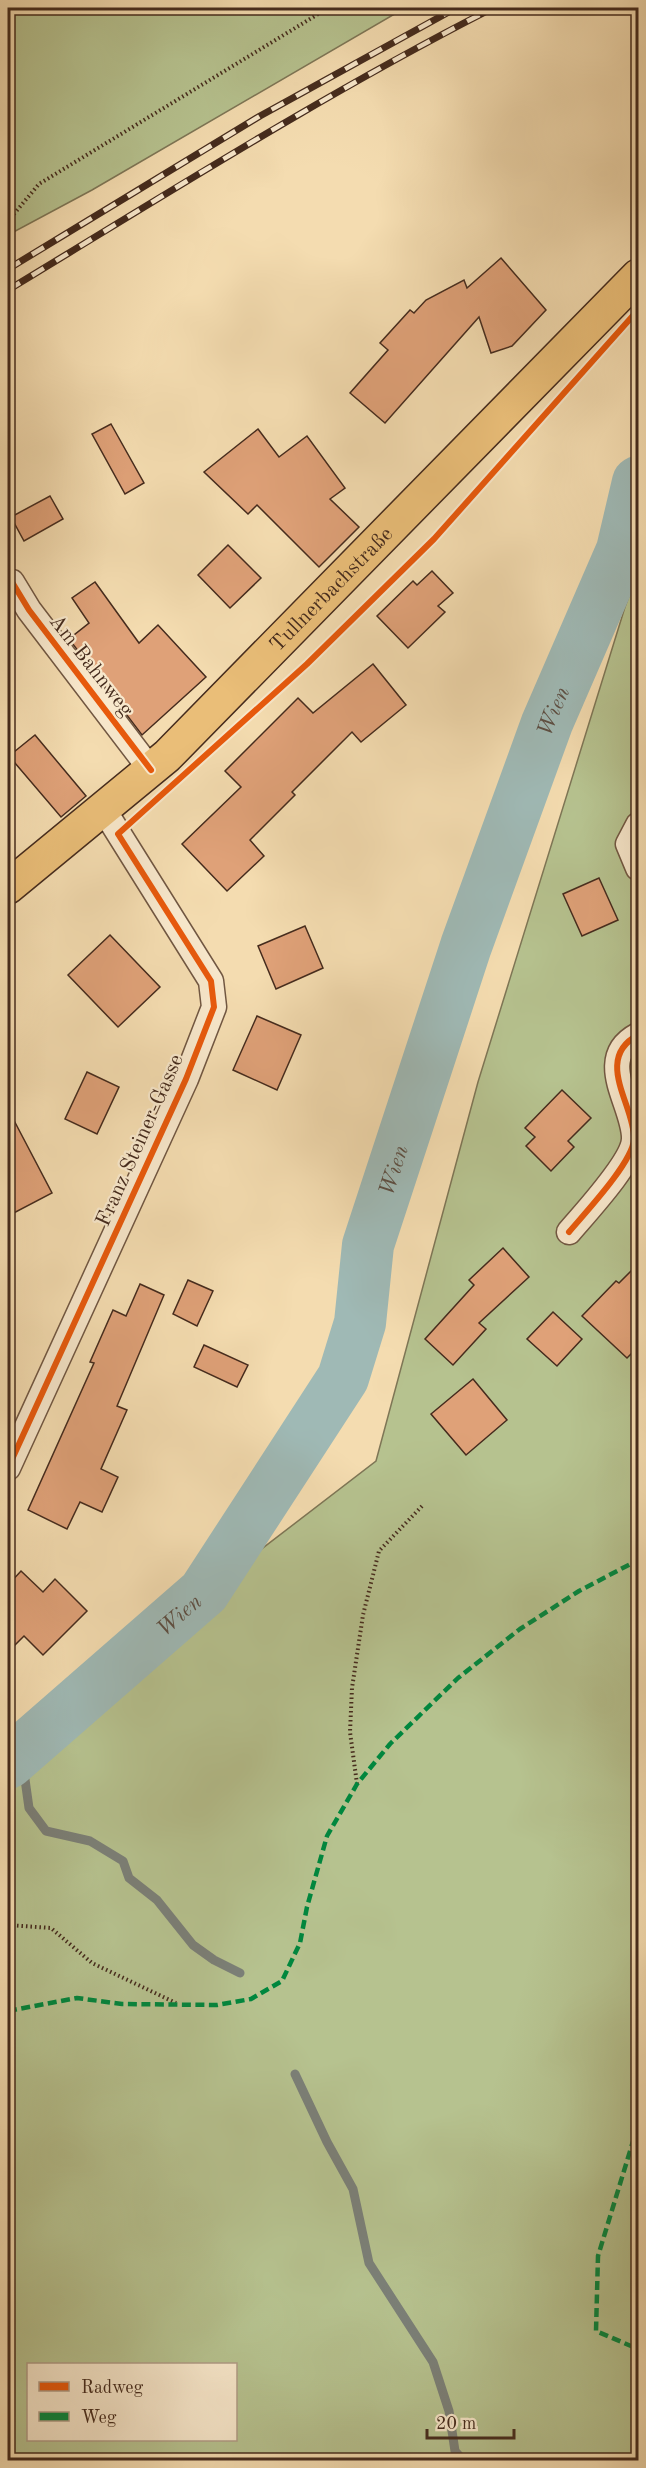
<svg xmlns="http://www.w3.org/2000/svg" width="646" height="2468" font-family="'Old Standard TT',serif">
	<rect width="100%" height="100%" fill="#f4dcb0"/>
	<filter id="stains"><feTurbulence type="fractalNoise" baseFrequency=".00333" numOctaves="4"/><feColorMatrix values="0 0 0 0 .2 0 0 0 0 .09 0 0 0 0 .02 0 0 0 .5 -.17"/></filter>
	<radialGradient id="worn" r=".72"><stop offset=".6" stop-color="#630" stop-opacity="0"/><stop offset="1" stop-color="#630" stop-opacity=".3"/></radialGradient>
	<g fill="#b6c28f" stroke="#7e7656" stroke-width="1.5" fill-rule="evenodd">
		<path d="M8,8H405L92,190L8,235Z"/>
		<path d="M638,572V2460H8V1744L376,1461L478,1082L625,607ZM28,2364H236V2440H28Z"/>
	</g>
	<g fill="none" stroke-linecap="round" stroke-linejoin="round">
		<g stroke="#7b8078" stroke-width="9">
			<path d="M21,1751L29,1808L46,1831L90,1841L123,1861L129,1878L157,1900L193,1945L214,1960L240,1973"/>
			<path d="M295,2074L327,2142L353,2189L369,2263L433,2362L449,2411L455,2451L463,2460"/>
		</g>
		<path stroke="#9fb9b5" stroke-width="52" id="s1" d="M8,1763L204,1592L343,1378L360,1323L368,1245L466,946L547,723L622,550L638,482"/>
	</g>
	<g fill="#dfa178" stroke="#452b1d" stroke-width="1.5">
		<path d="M501,258L546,310L512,346L491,353L479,317L385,423L350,393L388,350L380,343L410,310L414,313L426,300L464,280L467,288Z"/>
		<path d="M111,424L144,483L125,494L92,434Z"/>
		<path d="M258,429L279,457L307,436L345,488L330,499L359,527L319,567L257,505L248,514L204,472Z"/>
		<path d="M50,496L63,519L24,541L11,517Z"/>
		<path d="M228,545L261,578L230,608L198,575Z"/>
		<path d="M432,571L453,593L438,606L445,612L408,648L377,616L413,581L417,585Z"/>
		<path d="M95,582L139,643L158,625L206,677L142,735L69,639L89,623L72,598Z"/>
		<path d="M373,664L406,705L361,742L352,732L292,792L295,795L250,840L264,856L227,891L182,844L241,787L225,771L298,698L313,713Z"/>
		<path d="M35,735L86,796L61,817L9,756Z"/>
		<path d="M599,878L618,920L582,936L563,894Z"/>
		<path d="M305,926L323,968L276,989L258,946Z"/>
		<path d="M110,935L160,987L118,1027L68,975Z"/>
		<path d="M257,1016L301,1035L277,1090L233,1070Z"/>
		<path d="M87,1072L119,1087L97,1134L65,1119Z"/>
		<path d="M562,1090L591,1118L568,1141L574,1147L551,1171L526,1146L535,1137L525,1128Z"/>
		<path d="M8,1109L52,1193L8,1216Z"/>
		<path d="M503,1248L529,1277L479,1323L486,1329L453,1365L425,1339L474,1285L469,1280Z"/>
		<path d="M639,1263V1346L627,1358L582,1316L616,1281L619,1283Z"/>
		<path d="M188,1280L213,1291L197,1326L173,1314Z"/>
		<path d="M140,1284L164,1295L117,1406L127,1410L101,1469L118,1477L102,1512L80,1502L67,1529L28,1510L94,1363L90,1362L113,1310L126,1316Z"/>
		<path d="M553,1312L582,1339L557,1366L527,1339Z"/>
		<path d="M204,1345L248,1365L237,1387L194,1367Z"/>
		<path d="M473,1379L507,1420L466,1455L431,1414Z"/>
		<path d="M21,1571L43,1592L55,1579L87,1611L43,1655L24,1636L8,1652V1585Z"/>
	</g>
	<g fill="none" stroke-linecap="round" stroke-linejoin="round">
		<g stroke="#715742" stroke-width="27">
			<g id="street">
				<path d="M8,582H12L29,610L151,770"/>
				<path d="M638,825L628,844L638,868"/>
				<path d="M569,1232C585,1213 633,1162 634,1139C635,1106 593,1059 638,1035"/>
				<path d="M8,1468L186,1079L214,1007L211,981L104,810"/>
			</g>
		</g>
		<g stroke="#452b1d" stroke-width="36">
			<g id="primary">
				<path id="s2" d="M8,887L167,756L638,276"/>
			</g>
		</g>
		<g stroke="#452b1d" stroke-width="4" stroke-dasharray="1.5 3" stroke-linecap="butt">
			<path d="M8,221L39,184L328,8"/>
			<path d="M357,1784L350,1732L352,1688L363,1615L379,1551L424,1504"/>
			<path d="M8,1925L51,1928L92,1963L176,2003"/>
		</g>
		<use href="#street" stroke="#f8e8cc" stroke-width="24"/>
		<use href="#primary" stroke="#eabe78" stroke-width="33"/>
		<g stroke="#452b1d" stroke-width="7">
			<g id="rail">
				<path d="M8,269L260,116L456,8"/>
				<path d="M8,290C168,193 326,93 493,8"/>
			</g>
		</g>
		<use href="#rail" stroke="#f8e8cc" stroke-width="4.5" stroke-dasharray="14" stroke-linecap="butt"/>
		<g stroke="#00873e" stroke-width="4.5" stroke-dasharray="9 4.5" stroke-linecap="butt">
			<path d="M8,2011L77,1998L122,2004L217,2005L251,1999L282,1981L300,1943L307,1907L327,1836L357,1784L390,1744L458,1678L520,1629L579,1591L638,1560"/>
			<path d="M638,2125L598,2256L596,2331L638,2349"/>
		</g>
		<g stroke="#f8e8cc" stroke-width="10">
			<g id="cycleway">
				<path d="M8,582H12L29,610L151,770"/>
				<path d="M569,1232C585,1213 633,1162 634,1139C635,1106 593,1059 638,1035"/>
				<path d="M8,1468L186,1079L214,1007L211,981L118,834L307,664L434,539L638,310"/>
			</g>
		</g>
		<use href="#cycleway" stroke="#e8590c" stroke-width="6"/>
	</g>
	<g text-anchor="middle" stroke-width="4.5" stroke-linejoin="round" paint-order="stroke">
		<g font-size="21" fill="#452b1d" stroke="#f8e8cc">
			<text dy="7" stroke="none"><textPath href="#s2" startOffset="440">Tullnerbachstraße</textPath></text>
			<text transform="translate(92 665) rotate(52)" y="7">Am Bahnweg</text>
			<text transform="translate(139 1140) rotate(-66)" y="7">Franz Steiner-Gasse</text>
		</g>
		<g font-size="22" font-style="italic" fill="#5c4e43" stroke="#f8e8cc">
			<text dy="8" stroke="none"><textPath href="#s1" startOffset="1216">Wien</textPath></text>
			<text dy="8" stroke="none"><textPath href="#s1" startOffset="730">Wien</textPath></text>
			<text dy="8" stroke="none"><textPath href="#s1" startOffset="226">Wien</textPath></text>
		</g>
	</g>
	<rect width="646" height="2468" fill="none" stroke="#f4dcb0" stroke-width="30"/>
	<rect x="9" y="9" width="628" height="2450" fill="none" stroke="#452b1d" stroke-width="3"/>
	<rect x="15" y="15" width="616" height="2438" fill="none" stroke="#452b1d" stroke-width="1.5"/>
	<rect x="27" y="2363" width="210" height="78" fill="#f8e8cc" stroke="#b09c86" stroke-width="1.5"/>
	<rect x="39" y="2382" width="30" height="9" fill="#e8590c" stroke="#b09c86" stroke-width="1.5"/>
	<text x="81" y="2393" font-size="18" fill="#452b1d">Radweg</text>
	<rect x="39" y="2412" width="30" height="9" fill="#00873e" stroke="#b09c86" stroke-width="1.5"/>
	<text x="81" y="2423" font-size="18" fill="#452b1d">Weg</text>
	<path d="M427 2429v9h87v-9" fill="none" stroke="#452b1d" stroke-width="3"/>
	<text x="436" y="2429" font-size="18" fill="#452b1d" stroke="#f8e8cc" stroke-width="4.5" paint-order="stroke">20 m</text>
	<rect width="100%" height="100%" filter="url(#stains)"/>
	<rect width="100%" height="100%" fill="url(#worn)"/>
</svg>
